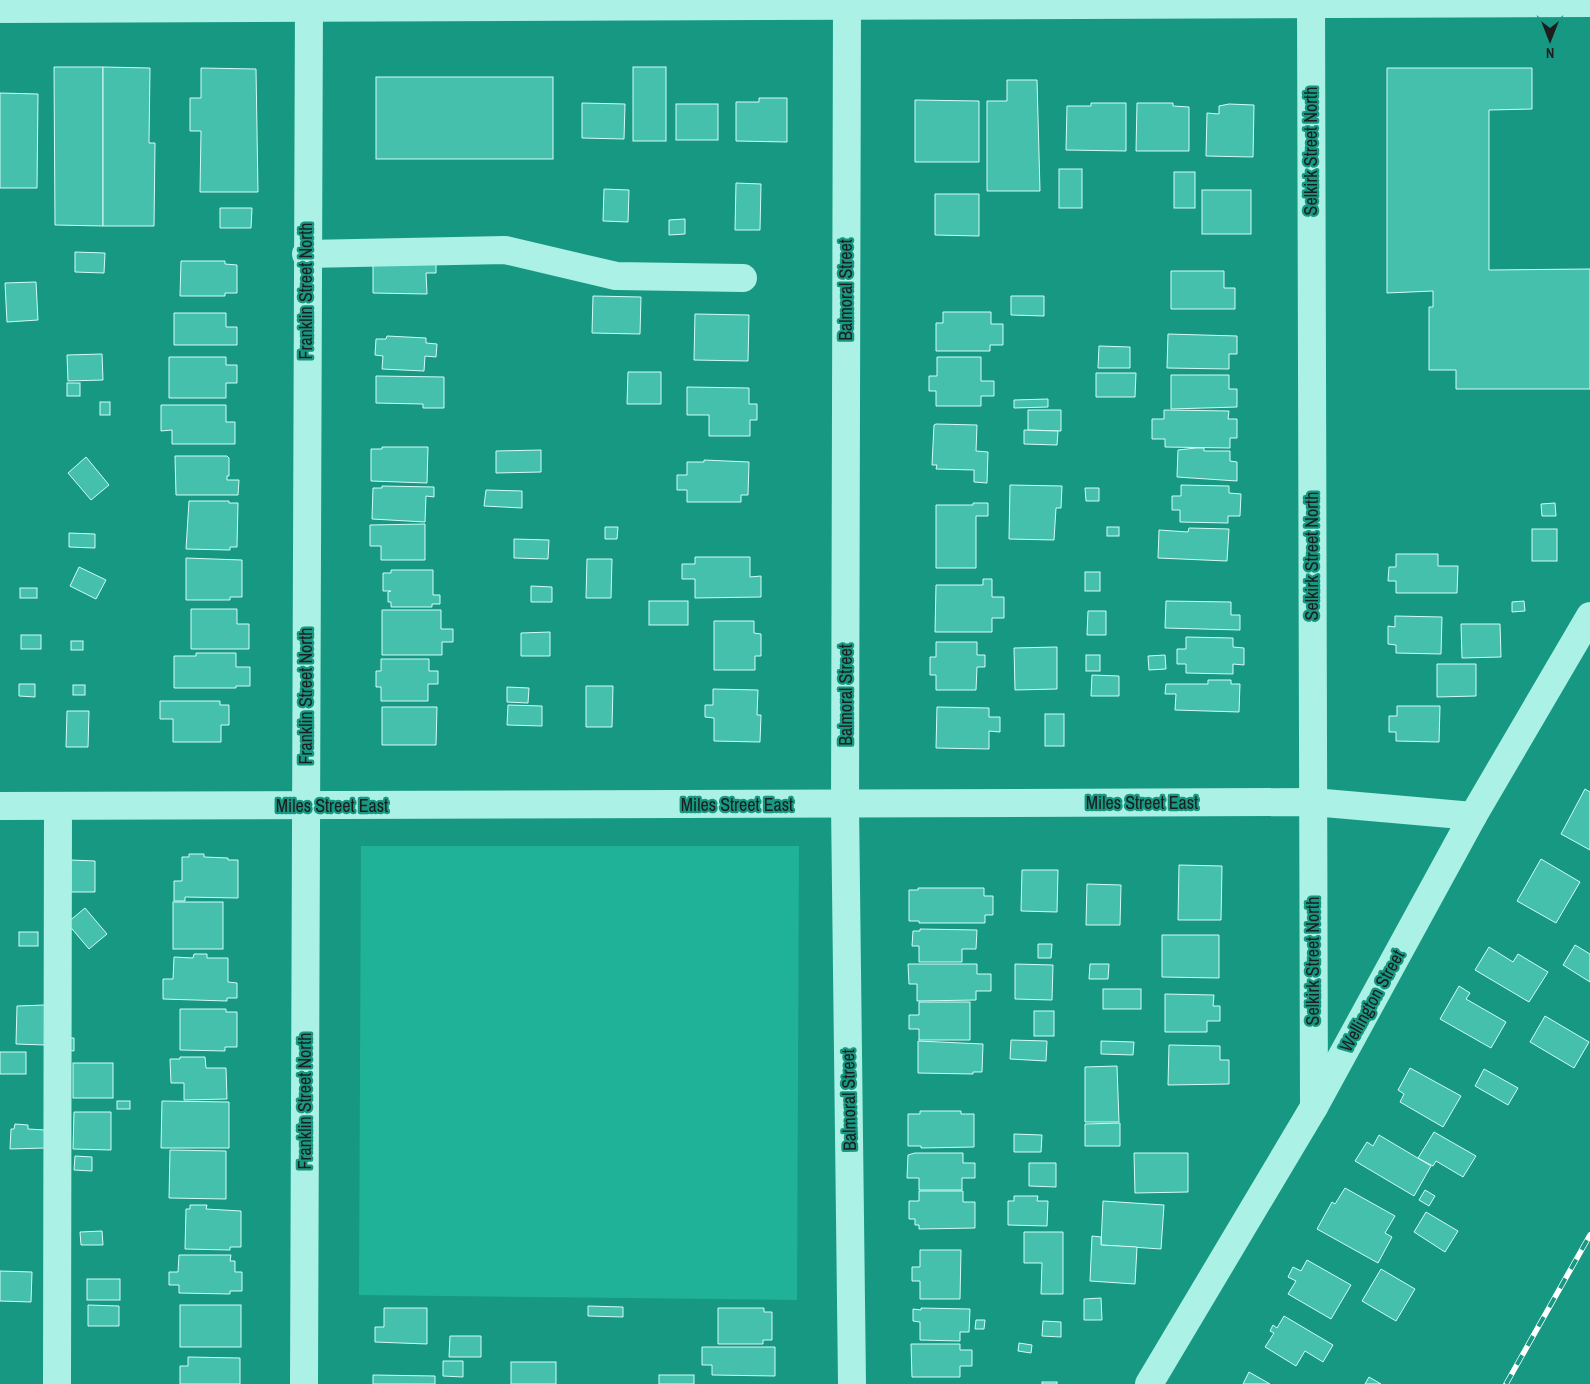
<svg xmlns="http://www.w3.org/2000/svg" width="1590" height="1384" font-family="'Archivo Narrow',sans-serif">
	<rect width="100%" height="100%" fill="#179883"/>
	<path fill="#20b298" d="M361,846H799L797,1300L359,1295Z"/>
	<g fill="#44c0ac" stroke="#d2fcf5">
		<path d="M54,67H103V226L55,225Z"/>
		<path d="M103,67L150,68L149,143H155L154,226H103Z"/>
		<rect x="633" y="67" width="33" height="74"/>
		<path d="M201,68L256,69L258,192H200L201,131H190V98H201Z"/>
		<path d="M1387,68H1532V109L1489,110V270L1590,269V389H1456V370H1429V307H1433V291L1387,293Z"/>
		<rect x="376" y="77" width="177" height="82"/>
		<path d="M1007,80H1037L1040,191H987V101H1007Z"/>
		<path d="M0,93L38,94L37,188H0Z"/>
		<path d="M759,98H787V142L736,141V102H759Z"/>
		<path d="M915,100L979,101V162H915Z"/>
		<path d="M582,103L625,104L624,139L582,138Z"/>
		<path d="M1091,103H1126V151L1066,150L1067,106H1091Z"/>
		<path d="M1137,103H1173V106L1189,107V151H1136Z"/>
		<rect x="676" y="104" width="42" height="36"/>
		<path d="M1229,104L1254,105L1253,157L1206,156L1207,113L1219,114V106Z"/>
		<rect x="1059" y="169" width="23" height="39"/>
		<rect x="1174" y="172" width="21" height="36"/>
		<path d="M736,183L761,184L760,230H735Z"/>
		<path d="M604,189L629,190L628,222L603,221Z"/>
		<rect x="1202" y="190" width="49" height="44"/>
		<path d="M935,194H979V236L935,235Z"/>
		<path d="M220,208H252L251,228H220Z"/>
		<path d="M685,219V234L669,235V220Z"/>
		<path d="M75,252L105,253L104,273L75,272Z"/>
		<path d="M373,260H436V273H426L427,294L373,293Z"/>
		<path d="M181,261H225V264L237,265V293H225V296H180Z"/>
		<path d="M1171,271H1224V288H1235V309H1171Z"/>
		<path d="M36,282L38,320L7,322L5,283Z"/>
		<path d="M593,296L641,297L640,334L592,333Z"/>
		<path d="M1011,296H1044V316L1011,315Z"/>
		<path d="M943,312H991V324H1003V345H990V351H936V323H943Z"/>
		<path d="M174,313H226V327H237V345H174Z"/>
		<path d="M695,314L749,315L748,361L694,360Z"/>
		<path d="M1168,334L1237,336V354H1229V369L1167,368Z"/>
		<path d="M387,336L426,338V343L437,344L436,357L425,356L424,371L382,369L383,356L375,355L376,339H386Z"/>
		<path d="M1099,346L1130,347V368H1098Z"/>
		<path d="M102,354L103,380L68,381L67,355Z"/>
		<path d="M169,357H226V365H237V383H226V398H169Z"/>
		<path d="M937,357H981V381H994V396H981V406H936V391H929V376H937Z"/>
		<path d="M628,372H661V404H627Z"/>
		<path d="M1096,373H1136L1135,397H1096Z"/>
		<path d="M1171,375H1229V389H1237V407L1171,409Z"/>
		<path d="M376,376L444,377V408H423V404L376,403Z"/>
		<rect x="67" y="383" width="13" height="13"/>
		<path d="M687,387L749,388V404H757V420H750V436H709V415H687Z"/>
		<path d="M1048,399V407L1014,408V400Z"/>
		<rect x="100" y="402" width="10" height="13"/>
		<path d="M161,405H226V422H235V444H172V430L161,431Z"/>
		<path d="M1028,410H1061V431L1028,430Z"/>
		<path d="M1164,410L1229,411L1228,419H1237V438H1230V448L1165,447V439H1152V419H1164Z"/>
		<path d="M936,424L977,425L976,451L988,452L987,483L974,482V470L936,469L937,465H932L934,425Z"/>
		<path d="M1024,430L1058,431L1057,445L1024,444Z"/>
		<path d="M382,447H428L427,483L371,481V449H382Z"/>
		<path d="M1196,448H1204V451H1230V461L1237,462V481L1177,477L1178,450Z"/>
		<path d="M541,450V472L496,473V451Z"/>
		<path d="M175,456H227L229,458V476H227V480H239L238,495H176Z"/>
		<path d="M86,457L109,485L91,500L68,473Z"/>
		<path d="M704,460L749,462L748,495H741V502H687V490H677V475H687V462H704Z"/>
		<path d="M1010,485L1062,486L1061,508H1056L1054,540L1009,539Z"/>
		<path d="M1181,485L1229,486V493L1241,494L1240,516H1228V523L1180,522V510H1172V496H1181Z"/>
		<path d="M382,486L434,487V497L426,496L425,522L372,519L373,488H382Z"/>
		<path d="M1085,488H1099V501H1086Z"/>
		<path d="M486,490L522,491V508L484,506Z"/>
		<path d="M189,501H229V503H238L237,547H230V550L186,549Z"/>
		<path d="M973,503H988V516H976V568H936V505H973Z"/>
		<path d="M1555,503L1556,516H1542L1541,504Z"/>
		<path d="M425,524V560H381V546H370V525Z"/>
		<path d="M605,527H618L617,539H605Z"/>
		<rect x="1107" y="527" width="12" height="9"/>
		<path d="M1189,528L1229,529L1227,561L1158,558L1159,530L1188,532Z"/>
		<rect x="1532" y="529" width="25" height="32"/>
		<path d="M69,533L95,534V548L69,547Z"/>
		<path d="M514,539L549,540L548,559L514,558Z"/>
		<path d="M1396,554H1438V566H1458L1457,593H1396V581H1388L1389,567H1396Z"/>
		<path d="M695,557H750V577L761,576V597L695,598V579H682V564H695Z"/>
		<path d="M186,558L242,560V597H230V600H186Z"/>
		<path d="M587,559H612L611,598H586Z"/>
		<path d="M79,567L106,580L96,599L70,586Z"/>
		<path d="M391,570H433V595H440V604H432V607H391V602H388V592L391,591H383V573H391Z"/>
		<rect x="1085" y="572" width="15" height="19"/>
		<path d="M983,579H992V597H1004V618H992V632H935L936,585H983Z"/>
		<path d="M531,586L552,587V602H531Z"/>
		<rect x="20" y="588" width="17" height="10"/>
		<rect x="649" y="601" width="39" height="24"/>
		<path d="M1166,601L1231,602V615H1240V630L1165,628Z"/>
		<path d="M1524,601L1525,611L1512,612V602Z"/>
		<path d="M191,609H237V624H249V649H191Z"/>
		<path d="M382,610H441V629H453V642H442V655H382Z"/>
		<path d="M1088,611H1106V635H1087Z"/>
		<path d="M1395,616L1442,617L1441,654L1396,653V645L1388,644V626L1395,627Z"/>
		<path d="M714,621H754V633L761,634V656H755V670H714Z"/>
		<path d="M1461,624H1500L1501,657L1462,658Z"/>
		<path d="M550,632V656H521V633Z"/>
		<rect x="21" y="635" width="20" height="14"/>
		<path d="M1186,637L1233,638V647L1244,648V665L1233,664V674L1186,673V664H1177V649H1186Z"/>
		<rect x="71" y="641" width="12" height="9"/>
		<path d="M936,642H977V655H985V667H977L976,690H936V675H930V657H936Z"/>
		<path d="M1057,647V689L1015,690L1014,648Z"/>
		<path d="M196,653H236V667H250V686H236V688H174V656H196Z"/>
		<rect x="1086" y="655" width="14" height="16"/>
		<path d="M1165,655L1166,669L1149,670L1148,656Z"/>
		<path d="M381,659H429V671H438V684H428V701H381V687H376V671H381Z"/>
		<path d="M1437,664H1476V696L1437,697Z"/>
		<path d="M1092,675L1119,676V696H1091Z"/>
		<path d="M1208,680H1231V684H1240L1239,712L1175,710L1176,694H1165L1166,684H1208Z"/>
		<path d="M19,684H35V697L19,696Z"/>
		<rect x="73" y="685" width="12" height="10"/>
		<path d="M586,686H613L612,727H586Z"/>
		<path d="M507,687L529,688L528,703L507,702Z"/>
		<path d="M713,689L758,690L757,715H761L760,742L714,741V718L705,717V705H713Z"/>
		<path d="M160,701H220V705H229V725H221V742H173V719H160Z"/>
		<path d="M508,705L542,706V726L507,725Z"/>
		<path d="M1397,706H1440L1439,742L1396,741V732H1389V716H1397Z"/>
		<path d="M382,707H437L436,745H382Z"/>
		<path d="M937,707L989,708V717H1000V732L989,731V749L936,748Z"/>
		<path d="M67,711H89L88,747H66Z"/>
		<rect x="1045" y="714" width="19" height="32"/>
		<path d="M1585,789L1590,792V850L1561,834Z"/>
		<path d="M189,854H204V857L228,858V860H238V898L185,897V901H174V881H182V857H189Z"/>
		<path d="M1541,859L1580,882L1556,923L1517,901Z"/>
		<path d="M71,860L95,861V892H71Z"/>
		<path d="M1179,865L1222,866L1221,920H1178Z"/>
		<path d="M1022,870H1058L1057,912L1021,911Z"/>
		<path d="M1087,884L1121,885L1120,925H1086Z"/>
		<path d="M918,888H984V896H993V915H985V923H919V921H909V890H918Z"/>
		<rect x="173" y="902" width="50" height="47"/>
		<path d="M85,908L107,934L89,949L67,923Z"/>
		<path d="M920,929L977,930L976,949H962V962H919V946H912L913,931H920Z"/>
		<rect x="19" y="932" width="19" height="14"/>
		<path d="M1162,935H1219V978L1162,977Z"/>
		<path d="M1038,944H1052L1051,958H1038Z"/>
		<path d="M1575,945L1590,954V982L1563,965Z"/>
		<path d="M1489,947L1513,962L1518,954L1548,972L1529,1002L1475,970Z"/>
		<path d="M194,954H207V958H228V982L237,983V998H227V1001L163,999V979H173L174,957L193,958Z"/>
		<path d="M908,964H977V974H991V991H976V1000L917,1001V984H909Z"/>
		<path d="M1015,964L1053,965L1052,1000L1015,999Z"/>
		<path d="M1090,964H1109L1108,979H1089Z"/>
		<path d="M1459,986L1470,993L1466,999L1506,1022L1491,1048L1440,1019Z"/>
		<rect x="1103" y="989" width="38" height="20"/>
		<path d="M1165,994L1214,995L1213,1006H1220V1021H1207V1032H1165Z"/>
		<path d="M919,1002H970V1040H919V1029H909V1015H919Z"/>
		<path d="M45,1005V1045L16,1044L17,1006Z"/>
		<path d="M180,1009H226V1012H237V1047H225V1051L180,1050Z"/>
		<rect x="1034" y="1011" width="20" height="25"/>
		<path d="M1545,1016L1589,1042L1574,1068L1530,1042Z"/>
		<path d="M66,1038H74V1051L66,1050Z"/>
		<path d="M1011,1040L1047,1041L1046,1061L1010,1059Z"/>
		<path d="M918,1041L983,1044L982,1072H973V1074L918,1073Z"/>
		<path d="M1101,1041L1134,1042L1133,1055L1101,1054Z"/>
		<path d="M1169,1045L1220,1046V1060H1229V1084L1168,1085Z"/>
		<rect x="0" y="1052" width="26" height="22"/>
		<path d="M180,1057H205L206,1068H226L227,1099L184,1100V1083H171L170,1059H180Z"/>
		<rect x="73" y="1063" width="40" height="35"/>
		<path d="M1117,1066L1119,1122H1085V1067Z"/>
		<path d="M1410,1068L1461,1096L1443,1127L1400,1102L1404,1094L1398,1090Z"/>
		<path d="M1484,1069L1518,1088L1508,1105L1475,1086Z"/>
		<rect x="117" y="1101" width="13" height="8"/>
		<path d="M162,1101L229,1102V1148H161Z"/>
		<path d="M920,1111H961V1114H974V1147L921,1148V1146H908V1114H920Z"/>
		<path d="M74,1112H111V1150L73,1149Z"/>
		<path d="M1120,1123V1146H1085V1124Z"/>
		<path d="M15,1124L28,1125V1129L45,1130V1148L10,1149L11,1129H14Z"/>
		<path d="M1434,1132L1476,1156L1463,1177L1436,1161L1433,1166L1418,1158Z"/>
		<path d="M1014,1134L1042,1135L1041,1152H1014Z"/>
		<path d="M1379,1135L1431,1166L1414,1196L1355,1161L1367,1142L1373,1146Z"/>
		<path d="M170,1150L226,1151V1199L169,1198Z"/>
		<path d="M915,1153H963V1163H975V1178H962V1190H919V1178H907L908,1155Z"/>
		<path d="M1134,1153H1188V1192L1135,1193Z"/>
		<path d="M75,1156L92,1157V1171L74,1170Z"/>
		<path d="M1029,1163H1056V1187L1029,1186Z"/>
		<path d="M1345,1188L1395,1216L1385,1233L1392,1237L1378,1263L1317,1229L1332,1202L1335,1204Z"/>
		<path d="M1425,1190L1435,1196L1429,1206L1419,1200Z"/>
		<path d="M919,1191H963V1202H975V1228L919,1229V1225H915V1219H909V1201H919Z"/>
		<path d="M1014,1196H1038L1037,1201H1048L1047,1226L1008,1225V1201H1014Z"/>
		<path d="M1103,1201L1164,1205L1161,1249L1101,1245Z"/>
		<path d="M190,1205H207L206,1209L241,1211V1247H230V1250L185,1249L186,1209H190Z"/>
		<path d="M1426,1212L1458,1231L1445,1252L1414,1232Z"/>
		<path d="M102,1231L103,1245H81L80,1232Z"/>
		<path d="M1024,1232H1063V1294H1041L1042,1263H1024Z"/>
		<path d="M1092,1236L1101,1237V1245L1137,1247L1135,1284L1090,1281Z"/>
		<path d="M920,1250H961L960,1299H920V1281H912V1267H920Z"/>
		<path d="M179,1255H231L230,1261H235V1272H242V1291H230V1294L179,1293V1285H169V1272H178Z"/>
		<path d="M1307,1260L1351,1285L1331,1319L1288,1294L1296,1281L1288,1277L1293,1267L1301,1271Z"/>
		<path d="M1381,1269L1415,1289L1396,1321L1362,1301Z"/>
		<path d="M0,1271L32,1272L31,1302L0,1301Z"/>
		<rect x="87" y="1279" width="33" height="21"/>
		<path d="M1101,1298L1102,1320H1084V1299Z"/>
		<path d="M88,1305L119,1306V1326H88Z"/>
		<rect x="180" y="1305" width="61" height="42"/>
		<path d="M588,1306L623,1307V1317L588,1316Z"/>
		<path d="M384,1308H427V1344L375,1342V1327H384Z"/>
		<path d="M718,1308H764V1312H772V1340H763V1344H718Z"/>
		<path d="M921,1308L970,1309L969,1332H960V1341L920,1340V1322L913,1321V1309L921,1310Z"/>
		<path d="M1284,1316L1333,1345L1323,1362L1305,1351L1296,1366L1265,1347L1274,1333L1270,1331L1273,1325L1277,1328Z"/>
		<path d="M976,1320H985L984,1329H975Z"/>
		<path d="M1043,1321L1061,1322V1337L1042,1336Z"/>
		<path d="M450,1336H481V1357H449Z"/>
		<path d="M1019,1343L1032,1345L1031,1353L1018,1351Z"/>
		<path d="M911,1344H960V1350H972V1366H960V1377H912Z"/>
		<path d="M702,1347H775V1376L712,1375V1365H702Z"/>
		<path d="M188,1357L240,1358V1384H180V1366H188Z"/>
		<path d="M443,1361H463V1377L443,1376Z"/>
		<rect x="511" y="1362" width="45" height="22"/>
		<path d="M1249,1372L1270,1384H1243Z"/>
		<path d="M373,1375L435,1376V1384H373Z"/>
		<rect x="659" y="1375" width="35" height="9"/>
		<path d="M1369,1377L1381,1384H1365Z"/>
		<rect x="1042" y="1382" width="15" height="2"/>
	</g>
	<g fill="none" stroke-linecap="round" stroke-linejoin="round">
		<g stroke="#abf1e5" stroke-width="28">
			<path d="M1311,0L1314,1107"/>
			<path d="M847,5L845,805L852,1384"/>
			<path d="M0,9L1590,3"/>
			<path d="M306,254L505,250L616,276L743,278"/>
			<path d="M0,806L1313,802L1473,816"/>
			<path d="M57,1384L58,806"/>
			<path d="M304,1384L309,0"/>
			<path d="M1149,1384L1314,1107L1473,816L1590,616"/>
		</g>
		<g stroke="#fff" stroke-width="5.5">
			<path id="rail" d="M1506,1384L1590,1235"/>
		</g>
		<use href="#rail" stroke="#179883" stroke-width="4" stroke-dasharray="11" stroke-linecap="butt"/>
	</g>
	<g text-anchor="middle" stroke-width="4.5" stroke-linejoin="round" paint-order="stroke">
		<g font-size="18" fill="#1d1d1d" stroke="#179883">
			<text transform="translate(1311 151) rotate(-90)" y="6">Selkirk Street North</text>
			<text transform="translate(846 290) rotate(-90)" y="6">Balmoral Street</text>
			<text transform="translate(306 291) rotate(-90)" y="6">Franklin Street North</text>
			<text transform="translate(1312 556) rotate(-90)" y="6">Selkirk Street North</text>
			<text transform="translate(846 695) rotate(-90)" y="6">Balmoral Street</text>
			<text transform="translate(306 696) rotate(-90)" y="6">Franklin Street North</text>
			<text x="1142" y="809">Miles Street East</text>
			<text x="737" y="811">Miles Street East</text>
			<text x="332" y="812">Miles Street East</text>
			<text transform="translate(1313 961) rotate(-90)" y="6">Selkirk Street North</text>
			<text transform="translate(1372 1001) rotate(-61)" y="6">Wellington Street</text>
			<text transform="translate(849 1100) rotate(-91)" y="6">Balmoral Street</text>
			<text transform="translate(305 1101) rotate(-90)" y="6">Franklin Street North</text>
		</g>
	</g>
	<g transform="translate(1550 40) rotate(180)" stroke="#179883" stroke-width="4" paint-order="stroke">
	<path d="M0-4L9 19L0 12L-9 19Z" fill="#1d1d1d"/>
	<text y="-8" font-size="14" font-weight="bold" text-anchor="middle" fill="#1d1d1d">N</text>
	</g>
</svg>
